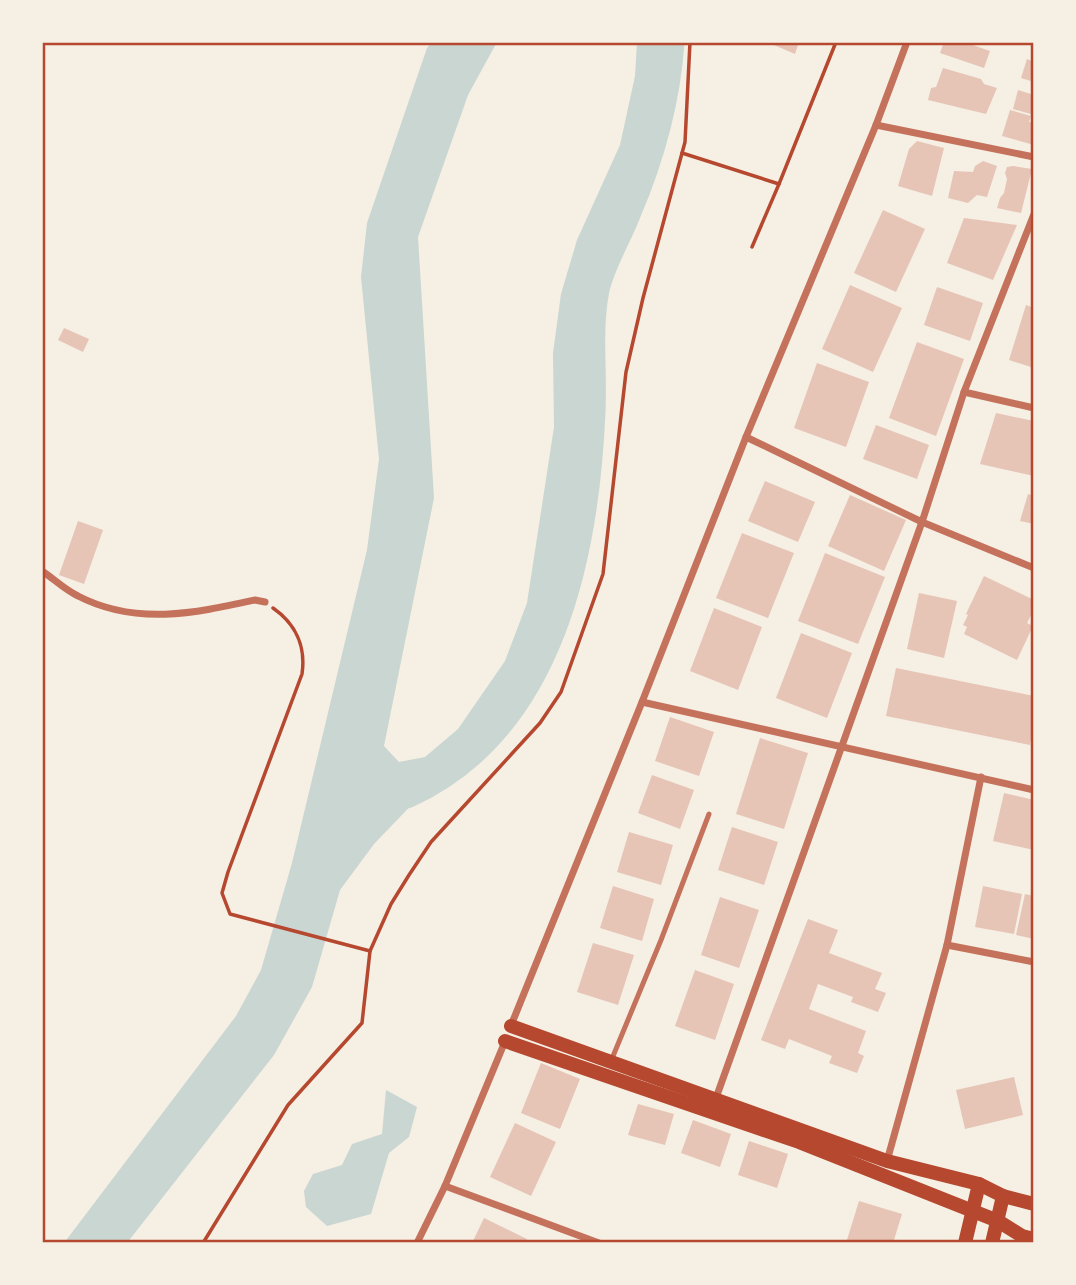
<svg xmlns="http://www.w3.org/2000/svg" width="1076" height="1285" font-family="Montserrat,sans-serif">
	<rect width="100%" height="100%" fill="#f6efe4"/>
	<g fill="#c9d6d2">
		<path d="M432,42H497L468,95L418,237L434,498L384,746L399,762L425,757L458,729L505,661L527,603L554,427L553,353L561,294L577,240L620,145L635,76L637,42H662L661,80L644,146L587,275L575,333L577,426L551,596L533,651L498,715L374,844L340,890L312,987L274,1055L127,1243H64L236,1016L261,970L292,863L367,550L379,459L361,277L367,223L427,48Z"/>
		<path d="M386,1090L417,1107L409,1137L389,1153L371,1214L327,1226L306,1207L304,1191L313,1174L342,1165L352,1144L382,1134Z"/>
	</g>
	<g fill="none" stroke-linecap="round" stroke-linejoin="round">
		<path stroke="#c9d6d2" stroke-width="33" d="M406,792C549,727 583,553 589,411C591,370 585,330 593,289C599,262 615,237 625,211C648,157 664,100 668,42"/>
	</g>
	<g fill="#e6c5b7">
		<path d="M767,42H799L795,54Z"/>
		<path d="M944,42H964L990,51L984,68L940,53Z"/>
		<path d="M1027,59L1034,62V82L1021,78Z"/>
		<path d="M943,68L981,79L984,84L997,88L986,114L928,100L931,88L936,87Z"/>
		<path d="M1018,90L1034,95V115L1013,109Z"/>
		<path d="M1010,110L1031,116L1029,122L1034,123V145L1002,136Z"/>
		<path d="M917,141L944,148L932,196L898,186L909,149Z"/>
		<path d="M983,161L997,166L987,197L977,195L968,203L948,198L954,171L973,172L975,166Z"/>
		<path d="M1013,166L1032,169L1021,213L997,208L1000,198L1004,193L1007,179L1005,173L1007,167Z"/>
		<path d="M883,210L925,229L896,292L854,273Z"/>
		<path d="M964,218L1017,225L993,280L947,263Z"/>
		<path d="M850,285L902,308L873,372L822,349Z"/>
		<path d="M937,287L983,303L970,341L924,325Z"/>
		<path d="M1026,305L1034,308V368L1009,360Z"/>
		<path d="M64,328L89,339L83,352L58,340Z"/>
		<path d="M917,342L964,359L936,436L889,418Z"/>
		<path d="M817,363L869,382L846,447L794,428Z"/>
		<path d="M996,413L1034,421V476L980,464Z"/>
		<path d="M876,425L929,445L917,479L863,459Z"/>
		<path d="M765,481L815,502L798,542L748,521Z"/>
		<path d="M1028,494L1034,496V524L1020,521Z"/>
		<path d="M850,495L906,520L884,571L828,546Z"/>
		<path d="M78,521L103,530L84,584L59,575Z"/>
		<path d="M742,533L794,553L768,618L716,598Z"/>
		<path d="M825,553L885,577L858,644L798,621Z"/>
		<path d="M984,576L1034,600V609L1027,623L1033,626L1017,660L964,634L967,627L963,625L968,615L966,614Z"/>
		<path d="M919,593L957,601L944,658L907,649Z"/>
		<path d="M714,608L762,627L738,690L690,671Z"/>
		<path d="M801,633L852,653L827,718L776,698Z"/>
		<path d="M896,668L1034,696V725L1030,745L886,716Z"/>
		<path d="M670,717L714,732L699,776L655,761Z"/>
		<path d="M760,738L808,753L784,829L736,814Z"/>
		<path d="M652,775L694,790L680,829L638,813Z"/>
		<path d="M1004,793L1034,800V850L993,841Z"/>
		<path d="M732,827L778,842L764,885L718,870Z"/>
		<path d="M629,832L673,845L661,885L617,872Z"/>
		<path d="M613,886L654,899L642,941L600,928Z"/>
		<path d="M983,886L1022,894L1014,934L975,927Z"/>
		<path d="M1025,894L1034,896V939L1016,935Z"/>
		<path d="M720,897L759,910L739,968L701,955Z"/>
		<path d="M808,919L838,930L829,953L882,973L875,989L886,993L878,1012L851,1002L853,997L818,984L809,1009L866,1031L858,1053L864,1056L857,1073L829,1063L832,1056L789,1039L785,1049L761,1040Z"/>
		<path d="M593,943L634,955L618,1005L577,992Z"/>
		<path d="M695,970L734,984L715,1040L675,1026Z"/>
		<path d="M541,1063L580,1079L560,1129L521,1113Z"/>
		<path d="M1014,1077L1023,1115L965,1129L956,1090Z"/>
		<path d="M638,1104L674,1114L665,1145L628,1135Z"/>
		<path d="M693,1120L731,1134L720,1167L681,1153Z"/>
		<path d="M515,1123L556,1142L531,1196L490,1177Z"/>
		<path d="M749,1141L788,1154L777,1188L738,1175Z"/>
		<path d="M859,1201L902,1214L893,1243H846Z"/>
		<path d="M484,1218L527,1239L525,1243H472Z"/>
	</g>
	<g fill="none" stroke-linecap="round" stroke-linejoin="round">
		<g stroke="#b5482f" stroke-width="3.5">
			<path d="M682,153L779,184L836,42"/>
			<path d="M752,247L779,184"/>
			<path d="M273,608C296,624 306,647 302,674L228,872L222,893L230,914L370,951"/>
			<path d="M203,1243L288,1105L362,1023L370,951L391,904L409,875L431,842L540,723L561,692L603,574L626,372L643,298L685,142L690,42"/>
		</g>
		<path stroke="#c5725c" stroke-width="5" d="M611,1061L661,940L709,814"/>
		<g stroke="#c5725c" stroke-width="7">
			<path d="M876,125L1034,157"/>
			<path d="M964,392L1034,408"/>
			<path d="M746,437L922,522L1034,568"/>
			<path d="M42,571C54,579 65,590 78,596C136,626 195,613 255,600L265,602"/>
			<path d="M642,702L1034,790"/>
			<path d="M947,945L1034,962"/>
			<path d="M510,1028L642,702L746,437L876,125L907,42"/>
			<path d="M716,1098L922,522L964,392L1034,214"/>
			<path d="M887,1161L947,945L981,777"/>
			<path d="M445,1186L599,1243"/>
			<path d="M417,1243L445,1186L506,1039"/>
		</g>
		<g stroke="#b5482f" stroke-width="14">
			<path d="M511,1026L887,1161L979,1184L1003,1196L1034,1204"/>
			<path d="M505,1041L799,1142L998,1221L1022,1236L1034,1239"/>
			<path d="M965,1243L979,1184"/>
			<path d="M992,1243L1003,1196"/>
		</g>
	</g>
	<rect width="1076" height="1285" fill="none" stroke="#f6efe4" stroke-width="88"/>
	<rect x="44" y="44" width="988" height="1197" fill="none" stroke="#b5482f" stroke-width="2.5"/>
</svg>
